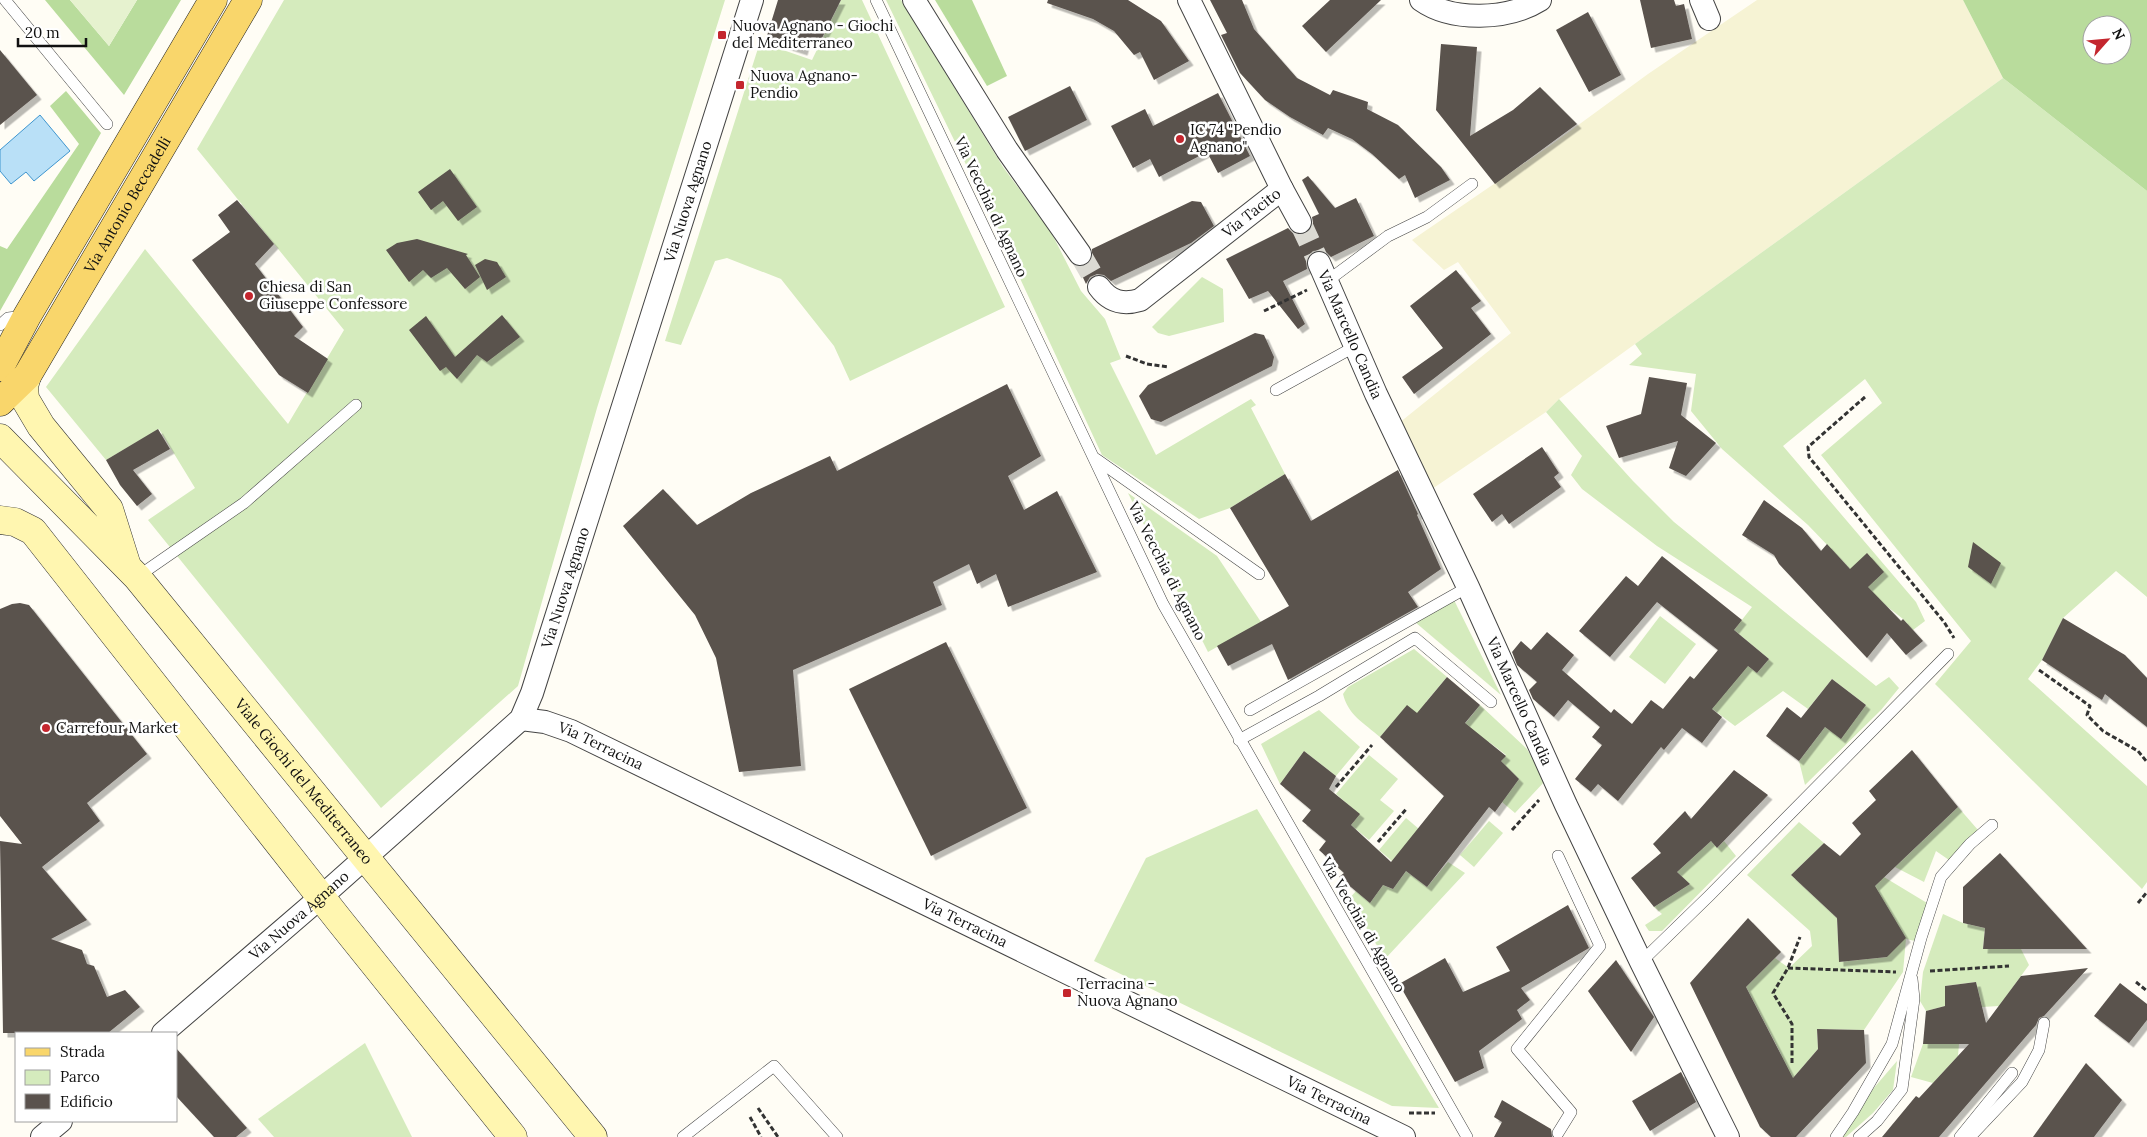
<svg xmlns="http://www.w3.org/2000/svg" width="2147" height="1137" font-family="Lora,serif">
	<defs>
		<filter id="shadow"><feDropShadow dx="4.5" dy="4.5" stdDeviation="0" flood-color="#0004"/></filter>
	</defs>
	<rect width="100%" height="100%" fill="#fffdf5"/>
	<path fill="#f6f3d4" d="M1757,0H1963L2003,78L1559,399L1546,412L1432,489L1399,423L1511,333L1458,262L1444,270L1412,240L1551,145L1648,74Z"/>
	<g fill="#d5ebbd">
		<path d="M284,0H725L597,408L518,686L381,808L148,520L195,488L159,429L106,460L46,387L145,249L288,424L344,330L197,149Z"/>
		<path d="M841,0H862L1005,307L850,381L834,346L781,279L727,258L715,261L681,345L665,341L760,42L812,60Z"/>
		<path d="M886,0H901L1003,167L1051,232L1081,291L1105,319L1121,359L1110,363L1156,455L1251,399L1256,405L1251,408L1285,474L1230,508L1199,519L1102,455L991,216Z"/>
		<path d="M2003,78L2147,191V597L2116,571L2063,618L2042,660L2028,679L2147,786V882L2142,889L1935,684L1971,641L1821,455L1882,403L1865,379L1783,446L1916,602L1925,621L1913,630L1903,619L1884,604L1808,525L1722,449L1691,411L1696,374L1629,365L1642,354L1635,344Z"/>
		<path d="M1202,277L1223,289L1224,322L1169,336L1158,333L1152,327Z"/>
		<path d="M1559,399L1633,481L1674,522L1876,686L1889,677L1899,688L1881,710L1805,785L1799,761L1825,727L1841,738L1866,705L1832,679L1808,709L1783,691L1735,726L1703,702L1711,692L1694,679L1707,664L1748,666L1757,673L1769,659L1734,630L1752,607L1657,546L1582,489L1571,475L1582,456L1546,412Z"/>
		<path d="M1128,493L1217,556L1261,622L1208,652Z"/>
		<path d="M1454,600L1501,695L1415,622Z"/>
		<path d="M1660,616L1696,644L1665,684L1629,657Z"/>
		<path d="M1414,649L1447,677L1426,702L1427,722L1407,706L1380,737C1364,723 1348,715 1343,694L1348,687Z"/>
		<path d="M1480,705L1527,749L1545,781L1515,813L1502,802L1519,779L1501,761L1506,755L1489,742L1471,761L1460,730Z"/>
		<path d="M1319,710L1360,747L1336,776L1304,751L1280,784L1261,744Z"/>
		<path d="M1369,755L1398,779L1380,800L1394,811L1369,840L1351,825L1359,814L1336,794Z"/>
		<path d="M1958,807L1978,830L1949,860L1936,851L1924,882L1895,867Z"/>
		<path d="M1257,809L1439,1108L1392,1106L1094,961L1146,858Z"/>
		<path d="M1406,818L1419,829L1392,861L1379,850Z"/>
		<path d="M1489,821L1503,833L1474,867L1460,855Z"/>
		<path d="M1799,822L1824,843L1791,875L1837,918L1839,962L1887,957L1875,886L1884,877L1927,903L1915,941L1906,939L1903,972L1864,1030L1817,1029L1818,1049L1788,1084L1783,1077L1781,1054L1746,987L1775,958L1789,968L1812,946L1810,931L1747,875Z"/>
		<path d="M1711,841L1717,848L1724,841L1736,856L1662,931H1649L1645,925L1662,914L1654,907L1690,884L1677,872Z"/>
		<path d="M1448,862L1465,873L1385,959L1349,899L1356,891L1370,903L1383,885L1393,889L1406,871L1427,887Z"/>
		<path d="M1943,914L1963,923L1985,928L1983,949H2021L2029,965L1999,1006L1982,1007L1976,982L1945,986V1006L1926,1011L1920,1001L1923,972Z"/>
		<path d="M365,1043L412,1137H274L258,1119Z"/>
		<path d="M1923,1044H1959L1958,1056L1933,1083L1911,1077Z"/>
		<path d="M1897,1061L1893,1090L1873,1113L1846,1137H1842L1873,1089Z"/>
	</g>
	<g fill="#b9dc9c" fill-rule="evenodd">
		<path d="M45,0H70L109,46L137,0H181L124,95Z"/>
		<path d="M935,0H972L1007,76L987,86Z"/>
		<path d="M1963,0H2147V191L2003,78ZM2092,25H2122V55H2092Z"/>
		<path d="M66,91L101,133L0,311V246L7,249L79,144L50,106Z"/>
	</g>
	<path fill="#e6f2cf" d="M70,0H137L109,46Z"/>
	<path fill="#b9e0f7" stroke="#3f96cf" d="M40,115L70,151L34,181L26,172L11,184L0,171V150Z"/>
	<g fill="#5a524d" filter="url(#shadow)">
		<path d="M778,0H841L819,44L807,37L803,51L766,39Z"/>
		<path d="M1048,0H1128L1161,21L1189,61L1154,80L1140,52L1134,55L1114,31L1093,19L1047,3Z"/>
		<path d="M1210,0H1242L1254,29L1297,78L1330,95L1333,90L1368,102L1367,109L1398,125L1441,167L1450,180L1415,198L1405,175L1399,179L1372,154L1352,139L1328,128L1323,135L1290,117L1265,100L1240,73L1221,35L1227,33Z"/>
		<path d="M1330,0H1381L1326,52L1302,26Z"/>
		<path d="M1640,0H1674L1676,6L1684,4L1692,39L1651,48Z"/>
		<path d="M1588,12L1621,75L1589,92L1556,30Z"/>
		<path d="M1441,44L1477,47L1470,136L1513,110L1540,87L1577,124L1495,184L1436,110Z"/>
		<path d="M0,50L37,95L0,125Z"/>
		<path d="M1070,86L1087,120L1025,151L1008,117Z"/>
		<path d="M1218,93L1250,156L1218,173L1207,152L1159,177L1150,159L1133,168L1111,126L1145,109L1153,126Z"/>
		<path d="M450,169L477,207L458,221L443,201L431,210L418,192Z"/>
		<path d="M1308,176L1335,208L1356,198L1374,236L1331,257L1327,253L1321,250L1313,251L1309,255L1306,261L1307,269L1283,281L1305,324L1298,329L1268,291L1249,299L1226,259L1288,228L1293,233L1299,235L1306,234L1311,229L1313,223L1312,217L1319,214L1302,180Z"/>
		<path d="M237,200L274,244L255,264L303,327L294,336L328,359L308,393L279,375L192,260L230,232L218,215Z"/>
		<path d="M1192,201L1201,202L1214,226L1191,243L1111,281L1104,275L1097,274L1090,277L1086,284L1078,267L1087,265L1092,260V249Z"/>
		<path d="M417,239L468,254L466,255L480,277L465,289L447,268L431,278L423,270L409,282L386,250L397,243Z"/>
		<path d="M485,259L497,262L506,277L487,290L475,265Z"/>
		<path d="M1456,270L1481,301L1471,308L1491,334L1414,394L1402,377L1443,348L1410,306Z"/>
		<path d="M502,315L520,337L487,362L477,355L457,379L446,367L440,371L409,330L426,316L455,357Z"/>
		<path d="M1255,333L1264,335L1274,357L1272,366L1161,422L1151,419L1139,396L1148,385Z"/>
		<path d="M1649,377L1687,383L1681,415L1716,443L1686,476L1669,468L1678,441L1619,458L1606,426L1641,414Z"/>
		<path d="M1007,384L1041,456L1008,476L1024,510L1057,491L1097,572L1008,607L996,574L977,584L969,564L933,582L942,605L793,670L801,766L739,772L716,658L695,615L623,526L663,489L697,525L751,493L830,456L837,471Z"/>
		<path d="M158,429L170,449L133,470L152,494L137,506L120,485L106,460Z"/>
		<path d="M1542,447L1559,473L1554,477L1561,487L1509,524L1502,514L1492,522L1473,494Z"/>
		<path d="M1398,470L1418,514L1417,515L1441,569L1408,592L1418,607L1288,680L1272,644L1228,666L1217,646L1289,606L1230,508L1285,474L1311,521Z"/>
		<path d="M1764,500L1802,528L1821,551L1827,544L1850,569L1867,553L1884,572L1868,587L1901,621L1903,619L1923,641L1906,655L1887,633L1867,658L1779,564L1774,555L1742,535Z"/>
		<path d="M1973,542L2001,563L1991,584L1968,567Z"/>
		<path d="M1662,556L1742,620L1734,630L1769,659L1757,673L1748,666L1712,709L1722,717L1702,743L1682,728L1664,750L1661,747L1618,801L1598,784L1591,792L1575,779L1602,745L1592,737L1600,727L1568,700L1554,717L1533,699L1529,690L1537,682L1517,665L1512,652L1521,641L1531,650L1547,632L1574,655L1562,670L1611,713L1614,709L1632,724L1651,700L1663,709L1690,676L1694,679L1718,650L1657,602L1610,657L1579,631L1626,576L1638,586Z"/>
		<path d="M20,603L29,605L147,754L87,803L100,821L42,867L87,920L51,939L82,950L87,964L94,966L107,997L125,990L140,1007L108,1033H3L0,841L22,844L0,816V609L12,604Z"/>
		<path d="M2063,618L2125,655L2147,678V727L2105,694L2102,700L2042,660Z"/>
		<path d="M946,642L1027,808L931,856L849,689Z"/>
		<path d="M1447,677L1480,705L1465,723L1506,756L1501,761L1519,779L1495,812L1489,807L1427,887L1406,871L1393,889L1383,885L1370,903L1339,877L1344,873L1319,850L1326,841L1302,821L1311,810L1280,784L1304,751L1336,776L1329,789L1360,814L1351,825L1391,862L1444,796L1380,737L1407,705L1417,713Z"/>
		<path d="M1832,679L1866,705L1841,739L1825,727L1799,761L1766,736L1787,707L1801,718Z"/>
		<path d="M1912,750L1958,807L1875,886L1906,938L1887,957L1839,962L1837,918L1791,875L1824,843L1840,856L1861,834L1852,823L1876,800L1869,791Z"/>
		<path d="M1734,770L1768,795L1717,848L1711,841L1677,872L1690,884L1654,907L1631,878L1661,853L1653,844L1685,811L1691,819Z"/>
		<path d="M2000,853L2087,949H1983L1985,928L1963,923V887Z"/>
		<path d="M1568,905L1589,948L1521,988L1530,1000L1517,1010L1522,1019L1479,1051L1484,1068L1455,1082L1399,984L1445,958L1463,992L1510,971L1496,947Z"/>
		<path d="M1748,918L1781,952L1746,987L1793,1078L1818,1049L1817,1029L1864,1030L1866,1063L1796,1137H1771L1760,1127L1690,983Z"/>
		<path d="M1616,960L1654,1017L1631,1052L1588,991Z"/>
		<path d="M2088,968L2044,1016L2039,1018L2036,1025L1939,1137H1882L1916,1096L1919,1098L1969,1044H1923L1926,1011L1945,1006V986L1976,982L1986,1023L2021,976Z"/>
		<path d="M2120,983L2147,1004V1020L2129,1043L2094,1016Z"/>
		<path d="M176,1048L247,1128L236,1137H214L176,1096Z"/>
		<path d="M2086,1063L2122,1100L2094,1137H2033Z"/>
		<path d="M1681,1072L1696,1102L1650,1131L1632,1101Z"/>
		<path d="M1502,1100L1551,1129L1552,1137H1494L1502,1122L1494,1117Z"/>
	</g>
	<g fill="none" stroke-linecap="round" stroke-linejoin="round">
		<g stroke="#dbdad3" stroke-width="22" stroke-dasharray="22 11" stroke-linecap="butt">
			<path d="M1300,222L1319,263"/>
			<path d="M1080,254L1099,287"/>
		</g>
		<g stroke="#444" stroke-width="12">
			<g id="lane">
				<path d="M5,0L107,124"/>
				<path d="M876,0L1163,604L1467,1137"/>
				<path d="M1326,282L1388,236L1427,217L1472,184"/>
				<path d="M0,325L8,318L25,316"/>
				<path d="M1276,390L1354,347"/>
				<path d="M1096,459L1259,574"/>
				<path d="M137,577L244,503L356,405"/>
				<path d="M1250,710L1468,587"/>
				<path d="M1239,740L1319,696L1415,638L1491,702"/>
				<path d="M1558,856L1600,946L1517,1049L1571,1112L1558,1133"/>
				<path d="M1641,962L1709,896L1948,654"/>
				<path d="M683,1137L774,1066L837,1137"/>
				<path d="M1836,1137L1853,1112L1892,1044L1921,938L1941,877L1970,844L1992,825"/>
				<path d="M1859,1137L1877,1121L1902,1089L1914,999L1912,979"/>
				<path d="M1960,1137L2012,1073"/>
				<path d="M1970,1137L2022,1082L2039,1050L2044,1023"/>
			</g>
		</g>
		<g stroke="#444" stroke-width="24">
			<g id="street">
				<path d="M914,0L1007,150L1080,254"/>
				<path d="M1421,0C1452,22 1508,20 1540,0"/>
				<path d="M1701,0L1709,19"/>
				<path d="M1282,189L1300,222"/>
				<path id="s1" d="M1319,263L1376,394L1468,587L1566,805L1641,962L1728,1137"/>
				<path id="s2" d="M1099,287C1110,302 1123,305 1140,300L1282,189L1189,0"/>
				<path id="s3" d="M521,719L545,722L571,731L1404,1137"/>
				<path id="s4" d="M163,1033L321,897L521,719L532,693L752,0"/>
				<path d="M42,1137L61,1121"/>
			</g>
		</g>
		<g stroke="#333" stroke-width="29">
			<g id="secondary">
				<path d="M27,376L24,386L25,399L41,426L109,509L126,563"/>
				<path id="s5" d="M0,438L137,577L593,1137"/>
				<path d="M0,520L15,522L33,531L339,920L513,1137"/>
			</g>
		</g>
		<g stroke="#222" stroke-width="29">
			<g id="primary">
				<path d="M0,367L27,316L213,0"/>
				<path id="s6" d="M0,402L27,376L248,0"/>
			</g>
		</g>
		<g stroke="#333" stroke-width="3" stroke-dasharray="5 2.5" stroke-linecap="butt">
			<path d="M1264,311L1307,290"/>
			<path d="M1126,356L1147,364L1169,367"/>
			<path d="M1865,397L1808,447L1809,457L1944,622L1954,638"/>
			<path d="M2039,670L2090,706L2087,715L2103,731L2138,751L2147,762"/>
			<path d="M1336,787L1372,745"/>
			<path d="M1512,830L1539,800"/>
			<path d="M1378,842L1407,808"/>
			<path d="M2138,903L2147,892"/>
			<path d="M1788,968L1896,972"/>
			<path d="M1930,971L2009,966"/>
			<path d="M2136,982L2147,991"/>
			<path d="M1792,1063V1024L1773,993L1788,968L1800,937"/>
			<path d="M758,1108L778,1137"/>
			<path d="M1409,1113H1435"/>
			<path d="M750,1117L761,1137"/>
		</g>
		<use href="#lane" stroke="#fff" stroke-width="11"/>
		<use href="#street" stroke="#fff" stroke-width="22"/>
		<use href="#secondary" stroke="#fff6b0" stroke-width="28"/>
		<use href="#primary" stroke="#f9d66b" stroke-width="28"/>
	</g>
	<g fill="#c4262e" stroke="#fff" stroke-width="2">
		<rect x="717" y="30" width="10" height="10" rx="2.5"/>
		<rect x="735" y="80" width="10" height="10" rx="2.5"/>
		<circle cx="1180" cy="139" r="5"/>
		<circle cx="249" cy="296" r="5"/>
		<circle cx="46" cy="728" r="5"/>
		<rect x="1062" y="988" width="10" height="10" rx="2.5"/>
	</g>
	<g text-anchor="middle" stroke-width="5" stroke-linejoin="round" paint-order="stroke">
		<g font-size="15" fill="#111" stroke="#fff" text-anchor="start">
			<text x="732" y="31">Nuova Agnano - Giochi<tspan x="732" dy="17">del Mediterraneo</tspan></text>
			<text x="750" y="81">Nuova Agnano-<tspan x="750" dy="17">Pendio</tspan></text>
			<text x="1190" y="135">IC 74 "Pendio<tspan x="1190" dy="17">Agnano"</tspan></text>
			<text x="259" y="292">Chiesa di San<tspan x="259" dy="17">Giuseppe Confessore</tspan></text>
			<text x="56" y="733">Carrefour Market</text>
			<text x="1077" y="989">Terracina -<tspan x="1077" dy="17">Nuova Agnano</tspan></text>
		</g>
		<g font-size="15" fill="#111" stroke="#fff">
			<text dy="5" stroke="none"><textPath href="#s4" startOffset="1020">Via Nuova Agnano</textPath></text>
			<text dy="5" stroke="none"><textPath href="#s6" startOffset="236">Via Antonio Beccadelli</textPath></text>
			<text transform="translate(991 207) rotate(65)" y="5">Via Vecchia di Agnano</text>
			<text dy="5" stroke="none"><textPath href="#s2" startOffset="188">Via Tacito</textPath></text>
			<text dy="5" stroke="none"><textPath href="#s1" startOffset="78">Via Marcello Candia</textPath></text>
			<text transform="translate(1167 571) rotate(63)" y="5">Via Vecchia di Agnano</text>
			<text dy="5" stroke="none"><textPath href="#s4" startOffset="615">Via Nuova Agnano</textPath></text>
			<text dy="5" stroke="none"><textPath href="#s1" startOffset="482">Via Marcello Candia</textPath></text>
			<text dy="5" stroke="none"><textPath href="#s3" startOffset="85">Via Terracina</textPath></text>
			<text dy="5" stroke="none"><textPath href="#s5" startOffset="459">Viale Giochi del Mediterraneo</textPath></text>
			<text dy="5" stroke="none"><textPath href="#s4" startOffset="180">Via Nuova Agnano</textPath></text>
			<text dy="5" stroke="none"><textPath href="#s3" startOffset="490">Via Terracina</textPath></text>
			<text transform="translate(1363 925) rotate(60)" y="5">Via Vecchia di Agnano</text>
			<text dy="5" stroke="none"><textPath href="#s3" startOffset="895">Via Terracina</textPath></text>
		</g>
	</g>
	<rect x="15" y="1032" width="162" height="90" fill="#ffffff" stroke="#a0a0a0"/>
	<rect x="25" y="1048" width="25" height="8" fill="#f9d66b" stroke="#a0a0a0"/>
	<text x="60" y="1057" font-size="15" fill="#111111">Strada</text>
	<rect x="25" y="1070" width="25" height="15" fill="#d5ebbd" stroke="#a0a0a0"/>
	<text x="60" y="1082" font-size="15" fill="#111111">Parco</text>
	<rect x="25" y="1094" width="25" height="15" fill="#5a524d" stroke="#a0a0a0"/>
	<text x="60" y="1107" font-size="15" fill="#111111">Edificio</text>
	<g transform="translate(2107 40) rotate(63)"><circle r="24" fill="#ffffff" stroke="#a0a0a0"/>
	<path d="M0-4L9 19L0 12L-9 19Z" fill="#c4262e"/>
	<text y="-8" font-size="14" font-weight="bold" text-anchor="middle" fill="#111111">N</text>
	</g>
	<path d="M18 38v8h68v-8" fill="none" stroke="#111111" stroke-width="2.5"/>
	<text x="25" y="38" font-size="15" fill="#111111" stroke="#ffffff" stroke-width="4" paint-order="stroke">20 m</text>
</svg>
